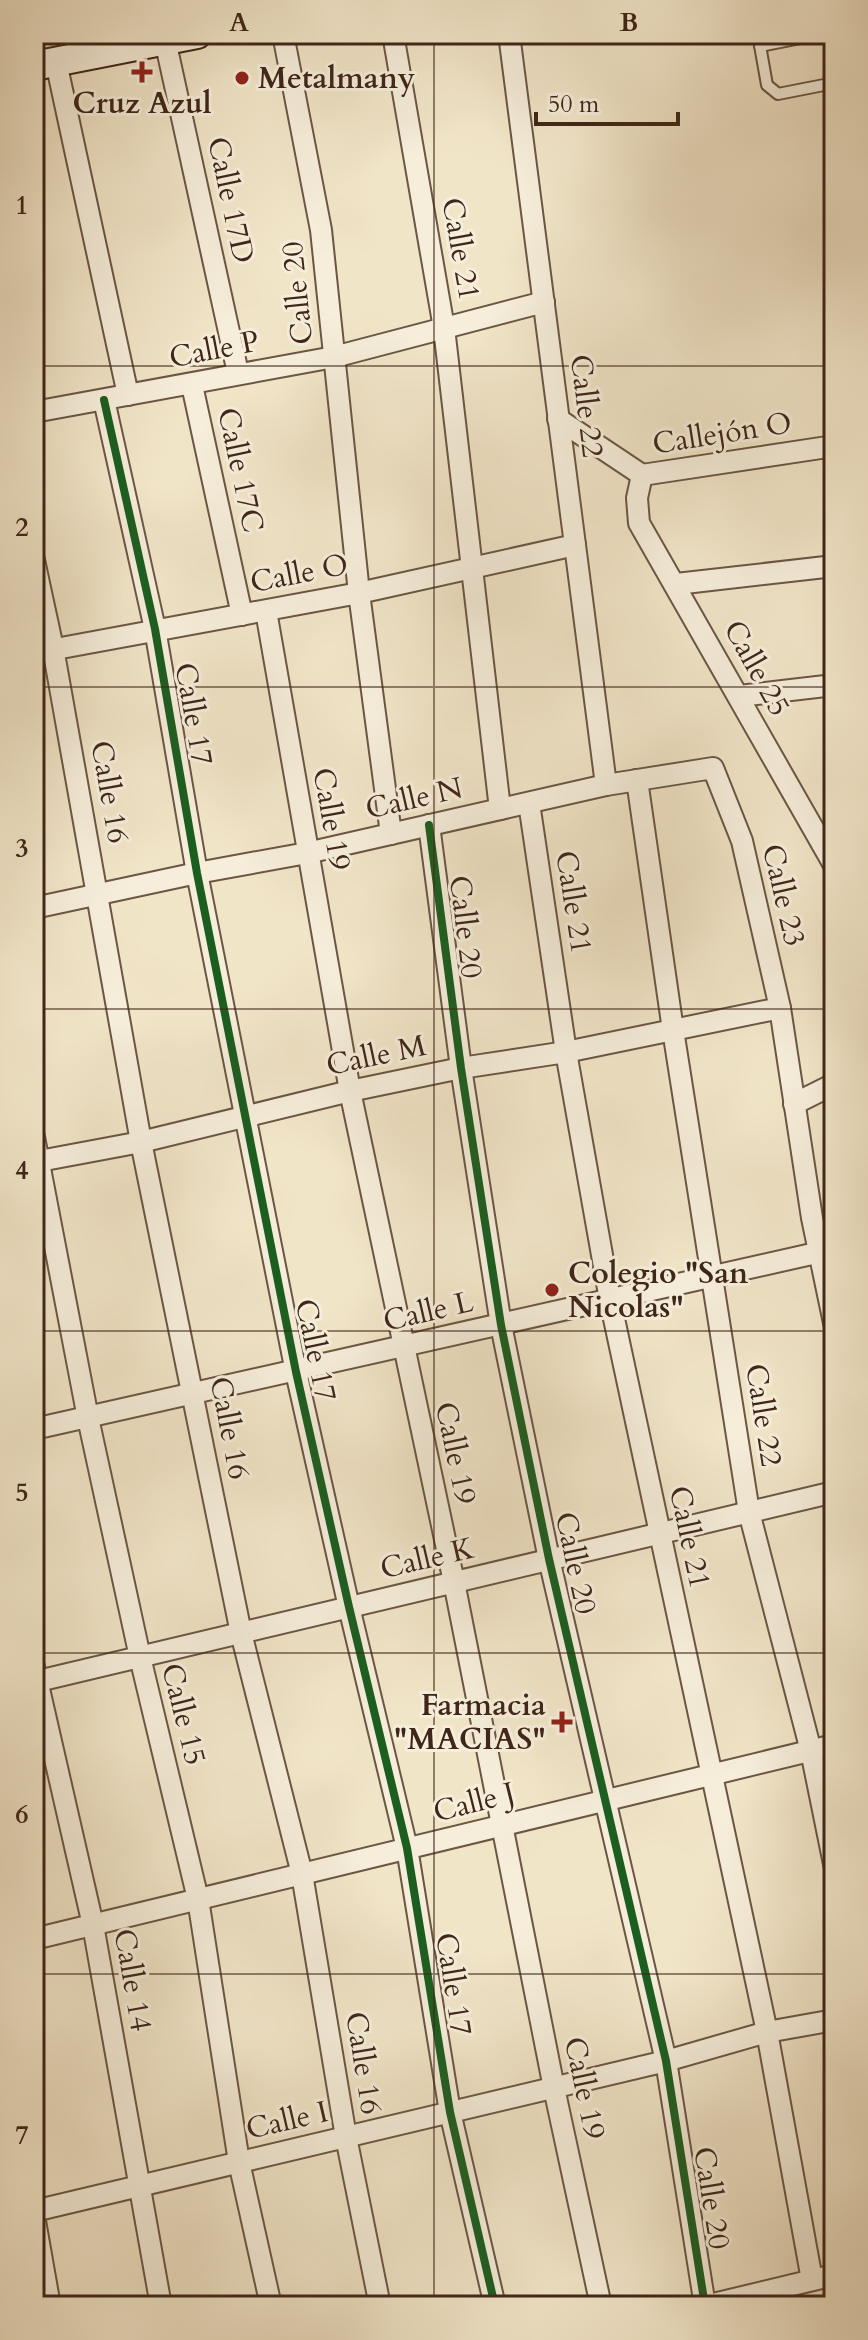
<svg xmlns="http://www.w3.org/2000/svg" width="868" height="2340" font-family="Cardo,serif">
	<rect width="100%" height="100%" fill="#f1e5c8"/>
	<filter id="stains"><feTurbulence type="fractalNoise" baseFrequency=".0025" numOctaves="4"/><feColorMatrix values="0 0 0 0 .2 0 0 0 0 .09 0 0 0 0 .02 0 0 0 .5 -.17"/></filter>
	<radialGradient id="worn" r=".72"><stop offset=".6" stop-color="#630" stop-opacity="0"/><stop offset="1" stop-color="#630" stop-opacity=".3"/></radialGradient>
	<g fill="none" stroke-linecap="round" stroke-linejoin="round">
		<g stroke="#6b5644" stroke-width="14">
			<g id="lane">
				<path d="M758,34L767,85L778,94L834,83"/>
				<path d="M760,46L821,34"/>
			</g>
		</g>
		<g stroke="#6b5644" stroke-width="24">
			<g id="street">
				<path d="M283,34L321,230L359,593L391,834"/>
				<path d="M393,34L444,328L500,809"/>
				<path d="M509,34L606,785"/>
				<path d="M165,40L238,373"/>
				<path d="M56,62L128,395"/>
				<path d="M192,385L242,615"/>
				<path d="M104,400L155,629L197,873L296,1372L349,1607L407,1848L450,2112L495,2306"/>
				<path d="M34,412L334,357L544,302"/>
				<path d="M558,419L642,475"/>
				<path d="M642,475L637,498L639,523L834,865"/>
				<path d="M642,475L834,446"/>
				<path d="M34,560L53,648L141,1142L241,1633L302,1874L346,2137L380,2306"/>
				<path d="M676,584L834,566"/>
				<path d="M266,611L350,1091L454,1582L554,2088L601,2306"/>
				<path d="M34,653L359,593L575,545"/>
				<path d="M739,696L834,685"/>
				<path d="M637,780L673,1030L749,1512L811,1751L834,1864"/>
				<path d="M529,803L566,1052L610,1300L767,2032L812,2280"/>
				<path d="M429,825L461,1068L501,1325L549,1559L666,2061L705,2306"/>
				<path d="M34,908L197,873L307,853L606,785L713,768L742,841L780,1008L812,1218L834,1323"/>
				<path d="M794,1104L834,1084"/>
				<path d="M34,1137L88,1418L140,1657L198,1899L239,2162L271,2306"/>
				<path d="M34,1162L141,1142L350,1091L461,1068L566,1052L780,1008"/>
				<path d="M34,1429L834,1249"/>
				<path d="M34,1667L93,1925L161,2306"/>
				<path d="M34,1682L834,1492"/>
				<path d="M34,1939L834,1745"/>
				<path d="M34,2211L666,2061L767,2032L834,2020"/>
				<path d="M34,2215L50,2306"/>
				<path d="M705,2306L834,2275"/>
			</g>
		</g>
		<g stroke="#3e2618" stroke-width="32">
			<path id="secondary" d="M34,66L197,34"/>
		</g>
		<use href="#lane" stroke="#f6eedb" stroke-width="10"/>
		<use href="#street" stroke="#f6eedb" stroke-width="20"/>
		<use href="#secondary" stroke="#f6eedb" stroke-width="28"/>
		<g stroke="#f6eedb" stroke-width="13">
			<g id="cycleway">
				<path d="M104,400L155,629L197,873L296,1372L349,1607L407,1848L450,2112L495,2306"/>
				<path d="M429,825L461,1068L501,1325L549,1559L666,2061L705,2306"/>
			</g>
		</g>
		<use href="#cycleway" stroke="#1b5e20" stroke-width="8"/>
	</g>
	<path fill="none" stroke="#3e2618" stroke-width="2" stroke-opacity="0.55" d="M434,34V2306M34,366H834M34,687H834M34,1009H834M34,1331H834M34,1653H834M34,1974H834"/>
	<g fill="#8f2418" stroke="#f6eedb" stroke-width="3">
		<path d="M138 60h8v8h8v8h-8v8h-8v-8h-8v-8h8z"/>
		<circle cx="242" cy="78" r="8"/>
		<circle cx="552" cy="1290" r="8"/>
		<path d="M558 1710h8v8h8v8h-8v8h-8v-8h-8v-8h8z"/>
	</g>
	<g text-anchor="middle" stroke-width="6" stroke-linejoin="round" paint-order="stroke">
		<g font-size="30" font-weight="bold" fill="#3e2618" stroke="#f6eedb" text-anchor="start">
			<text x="258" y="88">Metalmany</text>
			<text x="142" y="113" text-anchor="middle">Cruz Azul</text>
			<text x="568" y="1283">Colegio "San<tspan x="568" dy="34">Nicolas"</tspan></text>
			<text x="546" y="1715" text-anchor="end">Farmacia<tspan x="546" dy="34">"MACIAS"</tspan></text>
		</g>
		<g font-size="30" fill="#3e2618" stroke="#f6eedb">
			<text transform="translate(231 200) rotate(78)" y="10">Calle 17D</text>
			<text transform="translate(461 249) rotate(80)" y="10">Calle 21</text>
			<text transform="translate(297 293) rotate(-96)" y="10">Calle 20</text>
			<text transform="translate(214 349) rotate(-11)" y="10">Calle P</text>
			<text transform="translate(587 406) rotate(83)" y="10">Calle 22</text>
			<text transform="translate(722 433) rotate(-9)" y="10">Callejón O</text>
			<text transform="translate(241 470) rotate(78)" y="10">Calle 17C</text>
			<text transform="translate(299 573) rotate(-11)" y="10">Calle O</text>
			<text transform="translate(757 668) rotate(61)" y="10">Calle 25</text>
			<text transform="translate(194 714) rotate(80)" y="10">Calle 17</text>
			<text transform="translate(110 792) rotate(80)" y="10">Calle 16</text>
			<text transform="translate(414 798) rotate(-13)" y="10">Calle N</text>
			<text transform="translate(332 819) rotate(80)" y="10">Calle 19</text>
			<text transform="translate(784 895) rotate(77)" y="10">Calle 23</text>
			<text transform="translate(574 902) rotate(81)" y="10">Calle 21</text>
			<text transform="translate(466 927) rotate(83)" y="10">Calle 20</text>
			<text transform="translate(376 1055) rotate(-12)" y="10">Calle M</text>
			<text transform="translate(428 1311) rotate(-13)" y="10">Calle L</text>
			<text transform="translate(316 1350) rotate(78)" y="10">Calle 17</text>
			<text transform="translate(764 1415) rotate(81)" y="10">Calle 22</text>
			<text transform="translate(230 1428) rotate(79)" y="10">Calle 16</text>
			<text transform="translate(456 1453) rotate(78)" y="10">Calle 19</text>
			<text transform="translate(690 1537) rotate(78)" y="10">Calle 21</text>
			<text transform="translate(427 1558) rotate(-13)" y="10">Calle K</text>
			<text transform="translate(576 1563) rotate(78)" y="10">Calle 20</text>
			<text transform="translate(184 1714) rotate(76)" y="10">Calle 15</text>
			<text transform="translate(474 1802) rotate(-14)" y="10">Calle J</text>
			<text transform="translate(133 1980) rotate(80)" y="10">Calle 14</text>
			<text transform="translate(454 1984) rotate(81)" y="10">Calle 17</text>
			<text transform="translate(364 2063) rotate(81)" y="10">Calle 16</text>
			<text transform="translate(585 2088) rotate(78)" y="10">Calle 19</text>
			<text transform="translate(287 2120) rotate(-13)" y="10">Calle I</text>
			<text transform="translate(712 2198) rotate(81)" y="10">Calle 20</text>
		</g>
	</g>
	<rect width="868" height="2340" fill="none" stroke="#f1e5c8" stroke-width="88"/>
	<path d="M536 112v12h142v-12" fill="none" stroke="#3e2618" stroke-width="4"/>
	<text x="548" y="112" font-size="24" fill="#3e2618" stroke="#f6eedb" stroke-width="6" paint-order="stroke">50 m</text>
	<rect x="44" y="44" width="780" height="2252" fill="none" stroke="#3e2618" stroke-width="3"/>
	<g font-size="26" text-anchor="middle" font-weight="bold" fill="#3e2618">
		<text x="239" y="31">A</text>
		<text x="629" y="31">B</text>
		<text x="22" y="214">1</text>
		<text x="22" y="536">2</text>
		<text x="22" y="857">3</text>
		<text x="22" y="1179">4</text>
		<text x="22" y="1501">5</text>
		<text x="22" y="1823">6</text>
		<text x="22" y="2144">7</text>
	</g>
	<rect width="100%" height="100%" filter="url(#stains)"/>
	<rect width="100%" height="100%" fill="url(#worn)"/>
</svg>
